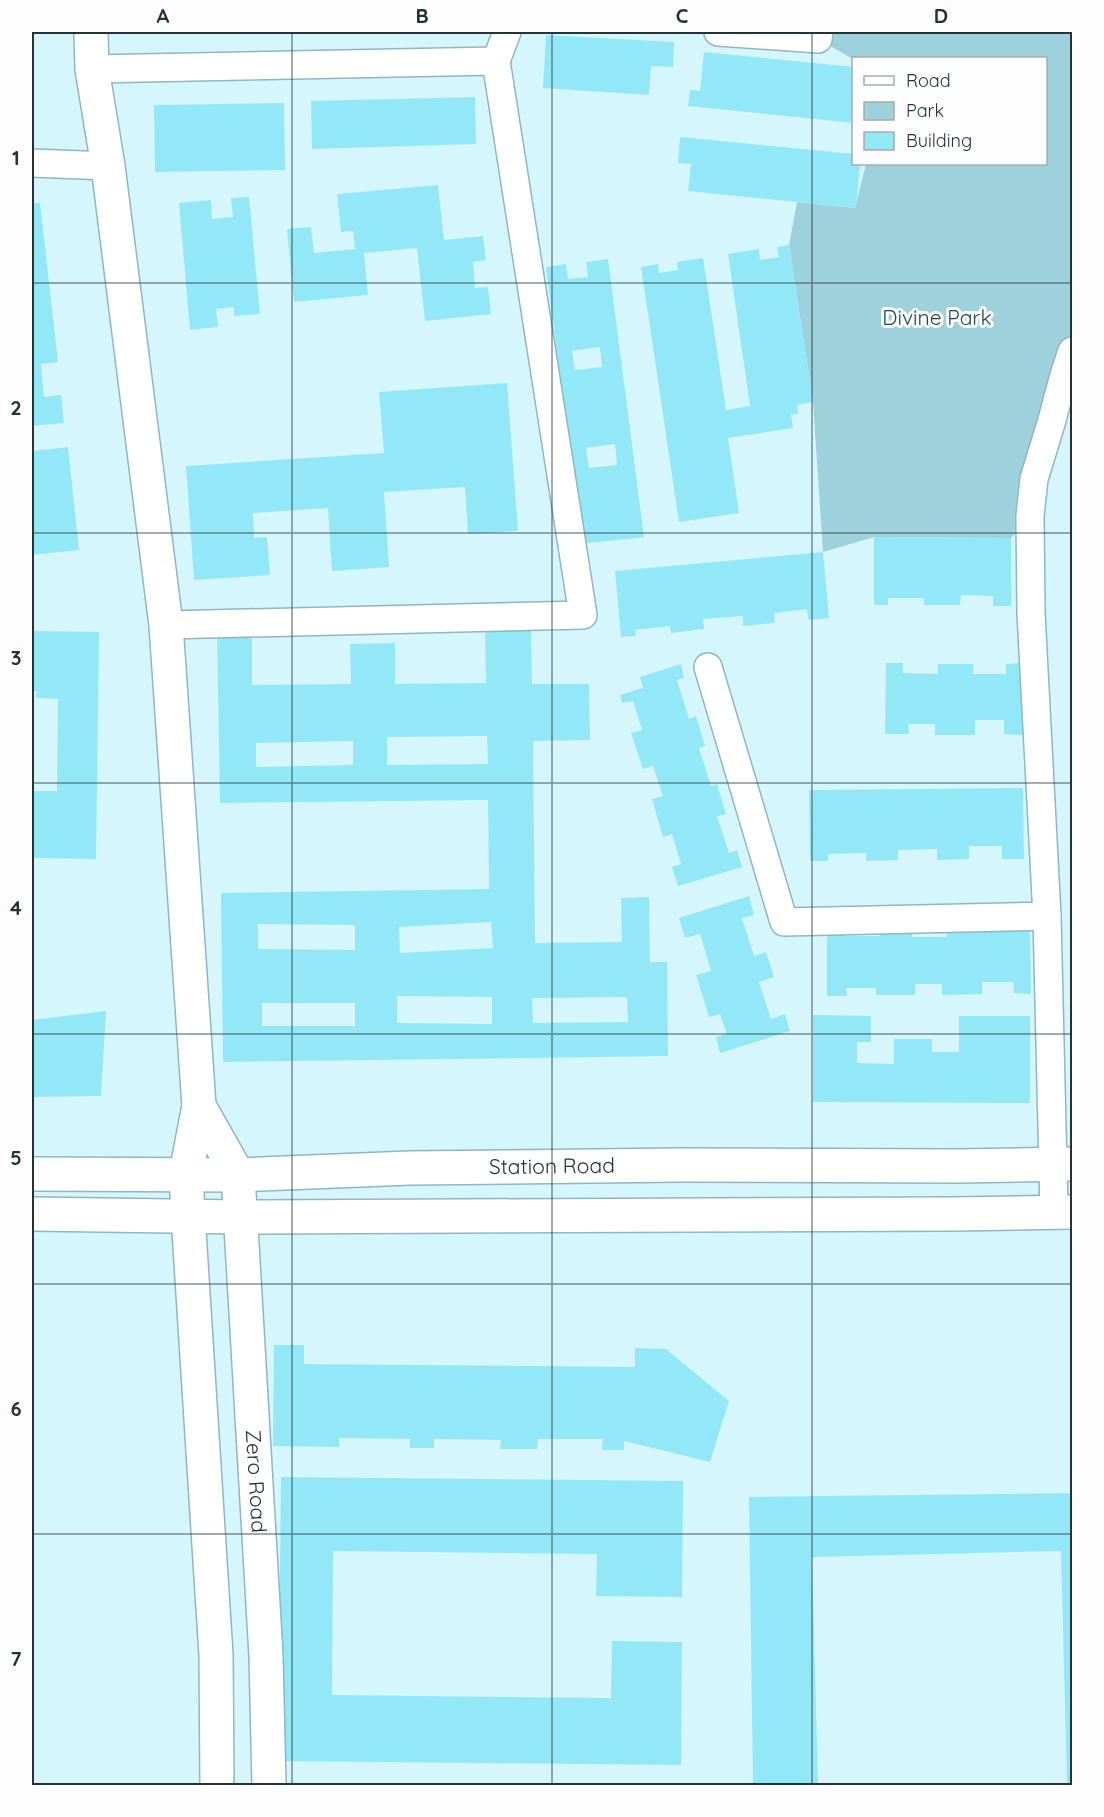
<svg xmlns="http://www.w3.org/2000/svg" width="1104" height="1817" font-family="Quicksand,sans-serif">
	<rect width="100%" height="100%" fill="#d6f6fd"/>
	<path fill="#9dd1db" d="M819,32H1072V332L1030,516L1011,538L874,537L823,552L813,402L789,245L797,202L855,208L866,164H1046V58L853,59L818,39Z"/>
	<g fill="#93e8f8" fill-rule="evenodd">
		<path d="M546,35L674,42L673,67L651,66L649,95L543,88Z"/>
		<path d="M704,52L854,67V123L688,106L690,90L700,91Z"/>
		<path d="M475,97L476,144L312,149L311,101Z"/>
		<path d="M284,103L285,170L155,172L154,105Z"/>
		<path d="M680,137L854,154V164H860L856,208L688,191L691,164L678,163Z"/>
		<path d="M438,185L444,240L483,236L486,260L473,262L475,288L488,287L491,314L425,321L417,248L364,253L368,295L294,302L287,229L311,227L314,253L355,249L353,231L341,232L337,194Z"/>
		<path d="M249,197L260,314L234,316V307L216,309L218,327L190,330L179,203L211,200L212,219L233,217L231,198Z"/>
		<path d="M32,203H40L58,362L41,364L44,397L61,395L64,423L32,426Z"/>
		<path d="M789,245L813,402L797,405L798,414H791L793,428L728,438L739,513L679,522L641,267L658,264L659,273L678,270L677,262L703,258L726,410L750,406L728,254L759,249L760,260L779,257L777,247Z"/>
		<path d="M608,259L644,537L581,544L546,267L566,264L568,279L588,277L586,262ZM600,347L602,367L575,370L572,351ZM615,444L617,465L589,468L586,448Z"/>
		<path d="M507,383L518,531L468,534L465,487L384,492L389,567L332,571L328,508L253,513L254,538L267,537L270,575L194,580L186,466L384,453L379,392Z"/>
		<path d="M68,447L79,550L32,555V451Z"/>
		<path d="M874,537L1011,538V606H993V596L961,595L960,605H924V598H888V605H874Z"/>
		<path d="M823,552L829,618L809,620L807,609L774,613L775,623L743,626V616L703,619L704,629L671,633L670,626L635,630L636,636L621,637L615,571Z"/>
		<path d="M485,627H531L532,684H589L590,740L533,741L535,943L622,942L621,898L649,897L650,962H667L668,1056L223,1062L221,893L489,889L488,800L220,803L217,631H252V685L351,684L350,644L395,643V684L486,683ZM487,736L488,764L387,765V737ZM353,741V765L256,767V743ZM491,922L493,948L400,953L399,927ZM258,924L355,925V950L258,949ZM397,996L492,997V1024L397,1023ZM627,997L628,1022L533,1023L532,998ZM262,1003H355V1026H262Z"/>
		<path d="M32,631L99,632L96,859L32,858V791H57L58,699L36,698V691H32Z"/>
		<path d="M886,663H903V673L938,674V664H973V674H1006V664L1024,663V735L1004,734V720H975V735H935V724H908L909,734H885Z"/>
		<path d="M681,664L684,678L677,680L689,719L696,716L705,746L699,748L711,786L717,784L726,814L717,816L729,853L737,850L742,867L678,886L672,867L681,864L672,834L663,837L652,799L663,796L653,766L643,769L631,733L642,730L633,701L622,703L620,695L643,688L640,677Z"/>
		<path d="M1023,788L1024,859H1002V846H969V859L937,860V849L898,850V860L866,861V853L828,854V861H810L809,790Z"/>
		<path d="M749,896L754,915L742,918L754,956L766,952L774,977L759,982L771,1019L785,1014L790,1031L720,1053L716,1037L727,1034L720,1014L709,1017L696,975L711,971L700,934L685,938L679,918Z"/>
		<path d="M1005,922H1030L1031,994L1014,993L1013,982H982V994L942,995V984H915V995H876V988H846L847,996H827V925L844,924V936H880V924L912,923V937H947V923H980V932H1006Z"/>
		<path d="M106,1011L101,1096L32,1097V1020Z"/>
		<path d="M813,1015L871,1016V1042H857V1063L894,1064V1039H932V1052H959V1016H1030V1103L813,1102Z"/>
		<path d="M274,1345H304V1364L635,1367V1348L666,1349L729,1401L710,1462L624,1441V1450H602L603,1439H538L537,1449H500L501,1440L434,1439V1448H410V1439L339,1438V1447L273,1446Z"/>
		<path d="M281,1477L683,1481L682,1597L596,1596L597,1554L333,1551L332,1695L611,1698L612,1641L682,1642L681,1765L278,1761Z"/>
		<path d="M1072,1493V1786H1067L1061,1551L812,1557L818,1786H753L749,1497Z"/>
	</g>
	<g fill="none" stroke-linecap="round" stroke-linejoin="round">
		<g stroke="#90b7bf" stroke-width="30">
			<g id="minor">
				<path d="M718,32L818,39L819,32"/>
				<path d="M92,69L496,61L507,32"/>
				<path d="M32,163L108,166"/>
				<path d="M166,625L583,615L496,61"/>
				<path d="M708,667L784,922L1047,916"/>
				<path d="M1054,1212L1047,916L1031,613L1030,516L1034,479L1052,420L1064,375L1072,351"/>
			</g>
		</g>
		<g stroke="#90b7bf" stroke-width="36">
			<g id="tertiary">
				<path d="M91,32L92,69L108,166L166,625L199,1106L186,1173L188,1215L216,1655L217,1786"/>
				<path id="s1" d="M199,1106L238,1175L266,1656L269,1786"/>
			</g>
		</g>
		<g stroke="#90b7bf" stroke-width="36">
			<g id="secondary">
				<path id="s2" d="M32,1174L238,1175L410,1168L680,1165L958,1166L1072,1164"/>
				<path d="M32,1214L241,1217L953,1214L1072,1212"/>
			</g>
		</g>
		<use href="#minor" stroke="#fff" stroke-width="27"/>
		<use href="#tertiary" stroke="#fff" stroke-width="33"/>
		<use href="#secondary" stroke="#fff" stroke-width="33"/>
	</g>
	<path fill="none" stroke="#243336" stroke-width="1.5" stroke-opacity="0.55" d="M292,32V1786M552,32V1786M812,32V1786M32,283H1072M32,533H1072M32,783H1072M32,1034H1072M32,1284H1072M32,1534H1072"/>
	<g text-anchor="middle" stroke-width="6" stroke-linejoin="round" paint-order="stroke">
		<g font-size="21" fill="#20474f" stroke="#fdfdfd">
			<text x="937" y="325">Divine Park</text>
		</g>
		<g font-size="21" fill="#243336" stroke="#fdfdfd">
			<text dy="7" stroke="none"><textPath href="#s2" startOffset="520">Station Road</textPath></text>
			<text dy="7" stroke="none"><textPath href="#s1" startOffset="386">Zero Road</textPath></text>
		</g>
	</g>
	<rect width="1104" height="1817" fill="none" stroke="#fdfdfd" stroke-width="66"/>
	<rect x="852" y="57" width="195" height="108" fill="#fdfdfd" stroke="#a6acad" stroke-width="1.5"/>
	<rect x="864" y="76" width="30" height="9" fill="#ffffff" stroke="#a6acad" stroke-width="1.5"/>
	<text x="906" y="87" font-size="18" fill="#243336">Road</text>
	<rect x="864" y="102" width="30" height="18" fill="#9dd1db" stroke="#a6acad" stroke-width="1.5"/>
	<text x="906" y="117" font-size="18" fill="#243336">Park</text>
	<rect x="864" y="132" width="30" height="18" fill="#93e8f8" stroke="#a6acad" stroke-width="1.5"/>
	<text x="906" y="147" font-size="18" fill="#243336">Building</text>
	<rect x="33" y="33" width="1038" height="1751" fill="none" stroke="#243336" stroke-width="2"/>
	<g font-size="20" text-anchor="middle" font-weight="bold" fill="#243336">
		<text x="163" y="23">A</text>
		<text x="422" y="23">B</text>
		<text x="682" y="23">C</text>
		<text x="941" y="23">D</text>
		<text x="16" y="165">1</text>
		<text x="16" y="415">2</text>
		<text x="16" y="665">3</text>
		<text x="16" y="915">4</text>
		<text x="16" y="1165">5</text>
		<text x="16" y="1416">6</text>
		<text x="16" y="1666">7</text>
	</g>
</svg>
